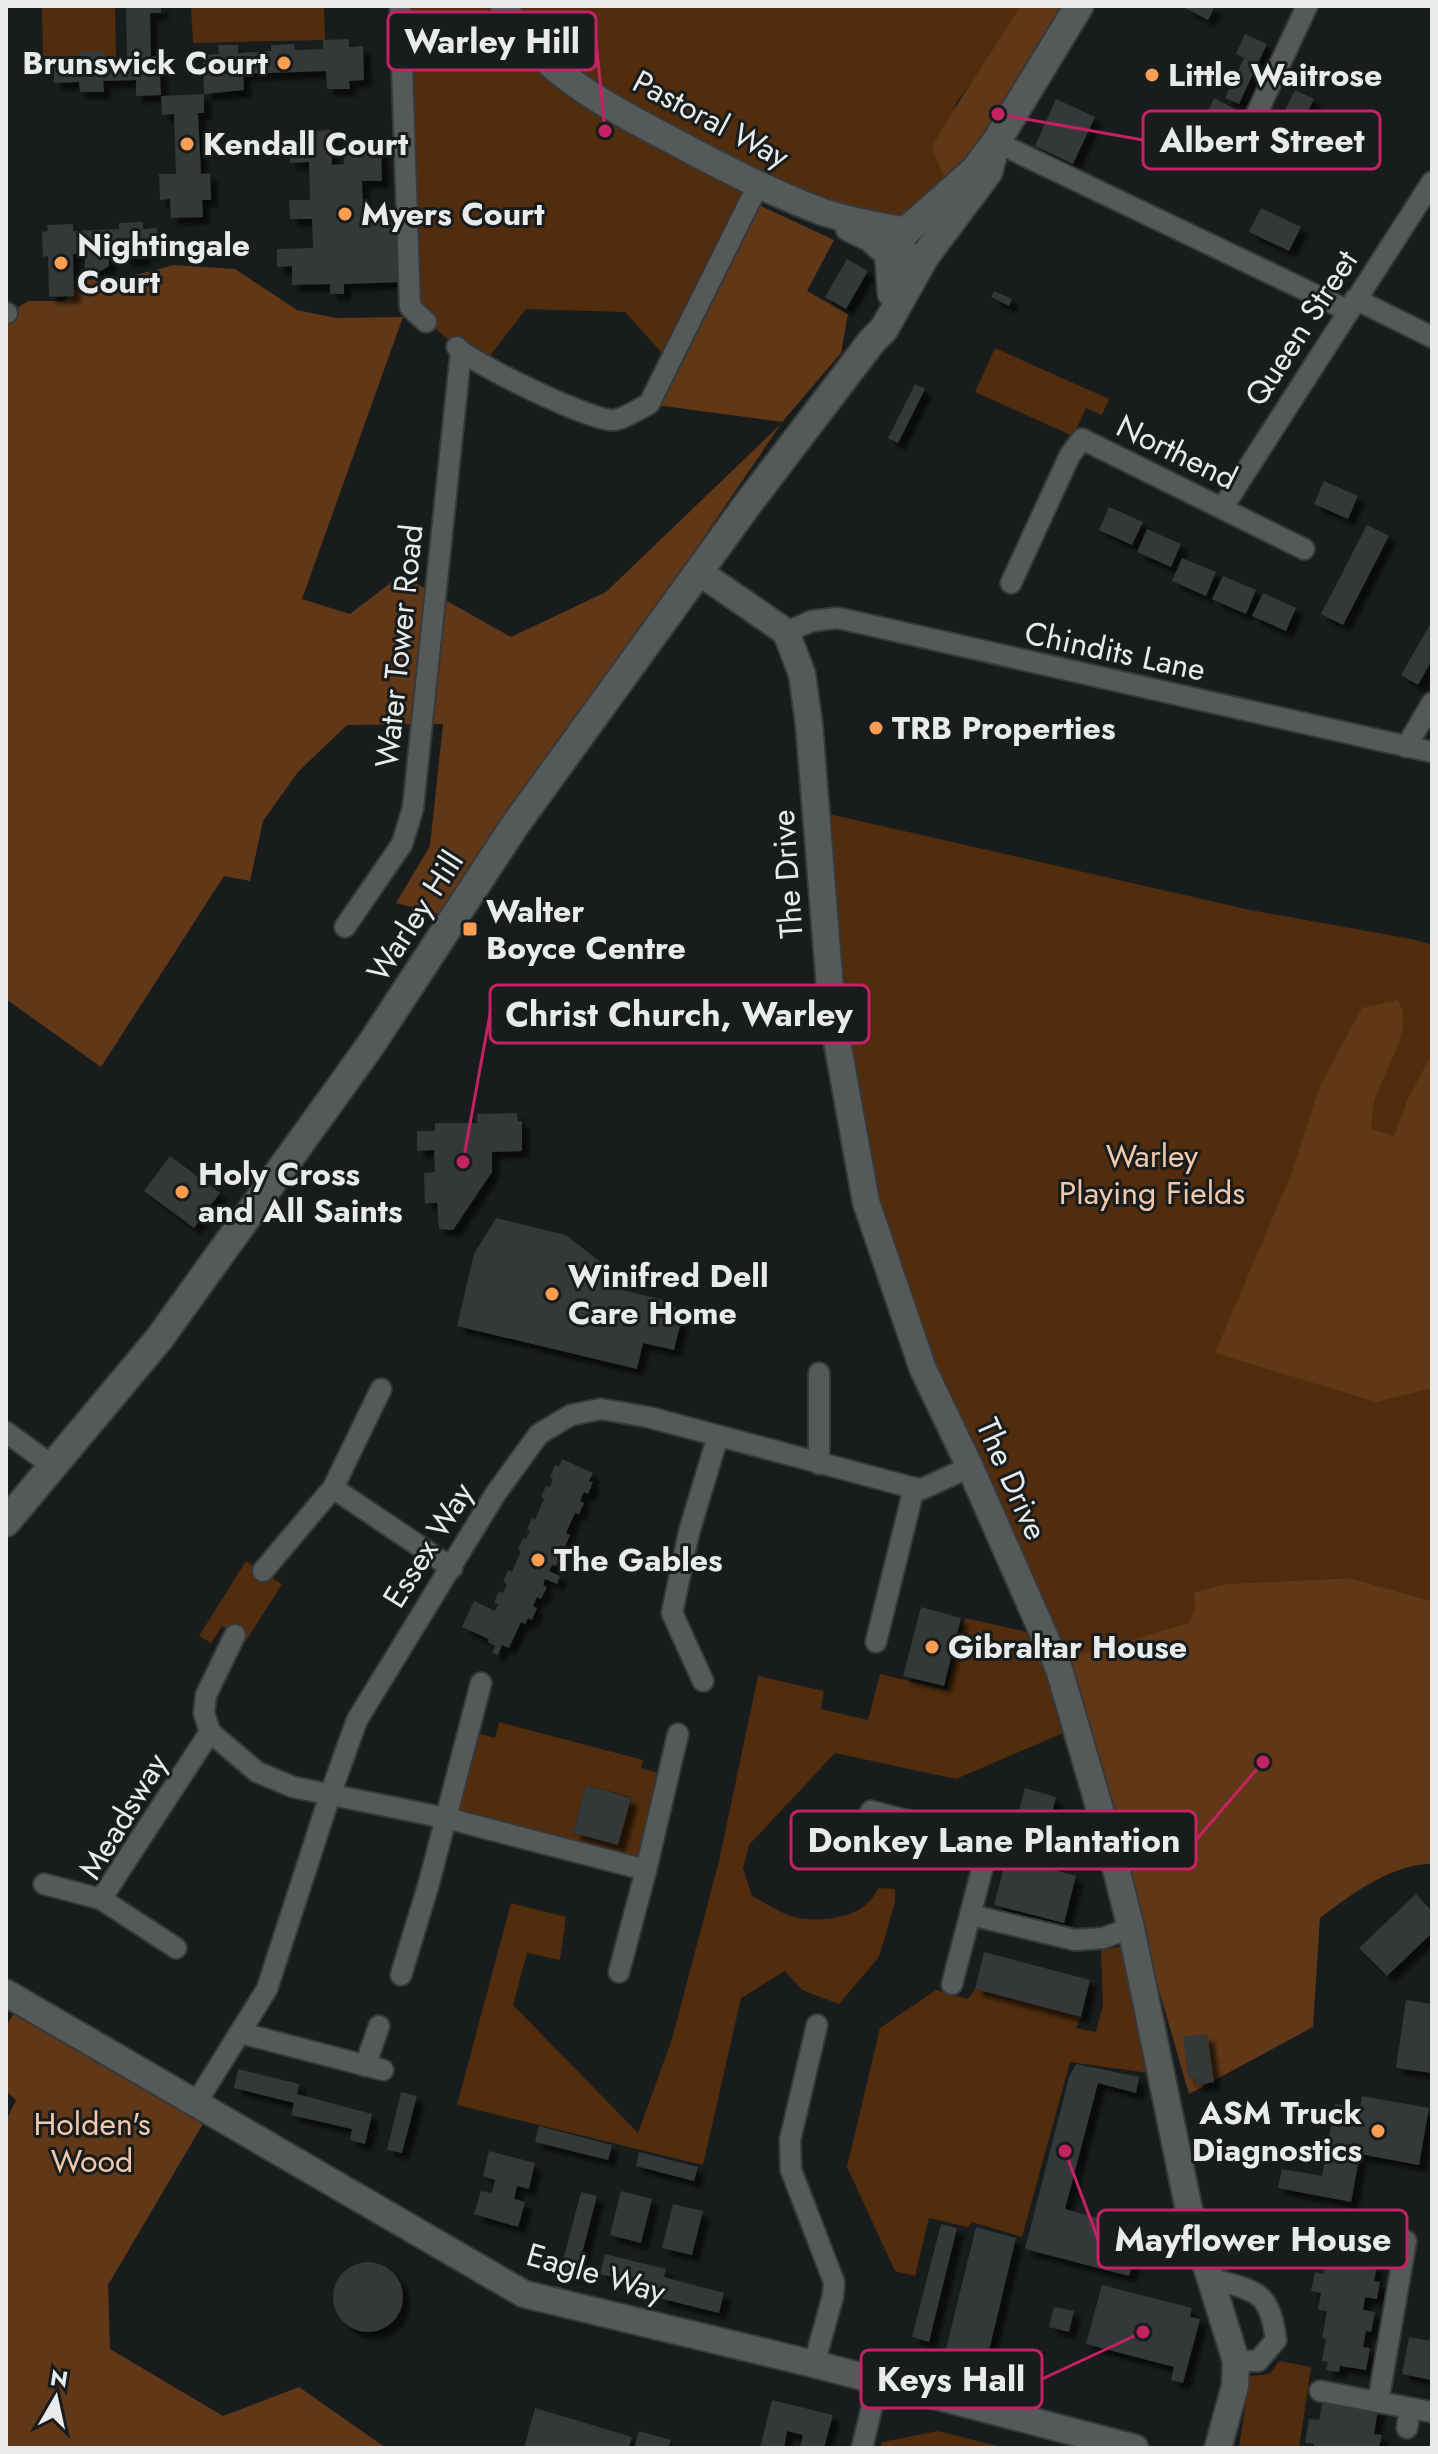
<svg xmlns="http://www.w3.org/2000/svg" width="1438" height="2454" font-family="Jost,sans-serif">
	<defs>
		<filter id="shadow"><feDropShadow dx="7" dy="7" stdDeviation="2" flood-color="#0009"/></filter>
	</defs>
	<rect width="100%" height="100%" fill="#191c1c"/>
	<g fill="#512d0d" fill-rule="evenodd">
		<path d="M42,6H115L116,57L43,58Z"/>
		<path d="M191,6H324L325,40L193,43Z"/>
		<path d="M400,6H1020L984,67L956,103L945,181L890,228L758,186L670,362L625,312L526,309L483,365L457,347L410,307Z"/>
		<path d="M995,348L1109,399L1102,415L1086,408L1073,436L975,392Z"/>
		<path d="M816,811L1250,910L1411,939L1432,945V1601L1350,1578L1226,1584L1195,1592V1608L1190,1623L1180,1627L1077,1727L956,1779L835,1753L749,1845L743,1868L752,1896C766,1903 784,1916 799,1918C827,1923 868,1916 878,1888L895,1889V1902L879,1957L839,2004L802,1990L785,1971L741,1998L703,2165L457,2105L511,1903L566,1917L560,1960L527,1953L513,2005L638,2133L672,2039L719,1861L758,1676L824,1691L821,1709L868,1720L880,1674L947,1690L965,1618L1044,1636L866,1202Z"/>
		<path d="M246,1561L282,1584L246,1641L222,1626L211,1643L199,1636Z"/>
		<path d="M499,1722L643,1760L641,1768L662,1774L643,1862L455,1813L476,1733L495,1738ZM586,1785L631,1797L618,1845L573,1833Z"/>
		<path d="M1135,1944L1163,2075L1070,2062L1022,2237L972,2222L968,2227L929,2218L915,2276L895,2271L847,2167L880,2028L936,1990L968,1999L975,1989L1081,2017L1076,2028L1096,2032L1103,2004L1101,1950Z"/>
		<path d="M1279,2361L1311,2367L1299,2448H1239L1250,2376L1270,2374Z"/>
		<path d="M938,2431L1005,2448H880L882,2442Z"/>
	</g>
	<g fill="#603817">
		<path d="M1020,6H1079L996,142L945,181L932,147C959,98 992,54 1020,6Z"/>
		<path d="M750,201L834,240L807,291L848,314L841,353L783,421L446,916L396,903L430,846L443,724L347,725L298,772L263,821L250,881L224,876L101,1067L6,999L7,313L29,301H64L84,280L132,276L174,265L235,269L297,310L336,318L403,317L302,599L350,614L401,575L511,637L606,592L783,422L649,404Z"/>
		<path d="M1398,1000C1416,1030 1381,1073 1374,1103C1372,1111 1372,1121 1371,1129L1394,1136L1407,1101L1432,1053V1388L1376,1402L1215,1353L1291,1175L1320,1086L1362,1008Z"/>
		<path d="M1350,1578L1432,1601V1864C1391,1864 1352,1894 1320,1918L1313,2027L1189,2094L1064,1660L1189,1623L1195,1608L1194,1592L1226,1584Z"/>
		<path d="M21,2002L210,2112L108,2285L110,2349L223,2416L299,2387L386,2448H6V2121L16,2100L6,2091V2026Z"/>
	</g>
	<g fill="#343738" filter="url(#shadow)">
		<path d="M126,6H161V13H150L151,56H159L161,95L136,96V80L103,81L104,92H80L79,82L54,83V63L78,62V51H103V60H127Z"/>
		<path d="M1186,6H1215L1208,20L1185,8Z"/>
		<path d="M1245,34L1267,44L1239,104L1225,98L1244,58L1236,54Z"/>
		<path d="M349,39V47L363,46L364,80L349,81L350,89H327L326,71L243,74L244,90L204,94L203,55L219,54L218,45H238V53L271,51V45L294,44L295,50L323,49V40Z"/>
		<path d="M1295,90L1314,99L1289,149L1270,140Z"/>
		<path d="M204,94V113H198L201,174L210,173L211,200H202L203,217L171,218L170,199L160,200L159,174H176L174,114L162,115L161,96Z"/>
		<path d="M1214,98L1237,110L1226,130L1204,120Z"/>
		<path d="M1056,99L1095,117L1073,164L1035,146Z"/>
		<path d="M331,130L332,165L344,164L343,145L381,144L382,181H362L363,209H400L402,282L344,284V294H330V284L292,285V266L277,267V249L313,248L312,219H290L289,200H310L309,162L290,163V144L309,143V131Z"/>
		<path d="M1261,208L1301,227L1289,251L1249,232Z"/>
		<path d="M143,222V229L157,228L158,251L144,252V259H124L123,252L109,253V266L101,271L85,269V254H73L74,296L49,297L48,256L43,257L42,232L48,231L47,225L73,224V231L119,229V223Z"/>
		<path d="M847,259L868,271L846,309L825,297Z"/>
		<path d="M994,291L1012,299L1009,306L991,297Z"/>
		<path d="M915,384L925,389L898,443L888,438Z"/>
		<path d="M1324,481L1358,496L1348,519L1314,504Z"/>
		<path d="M1109,507L1143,522L1132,545L1099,530Z"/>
		<path d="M1367,525L1389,536L1343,625L1321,614Z"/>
		<path d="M1147,529L1181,544L1171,567L1137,552Z"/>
		<path d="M1182,558L1216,572L1206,596L1172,581Z"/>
		<path d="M1223,576L1256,590L1246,614L1212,599Z"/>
		<path d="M1263,593L1296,608L1286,631L1252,616Z"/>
		<path d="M1432,621V660L1418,685L1401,675Z"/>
		<path d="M517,1113L518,1121H522V1151L492,1152V1172L453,1230L439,1229L437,1203H425L424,1173L435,1172L434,1150L417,1151V1131H435V1123H477V1114Z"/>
		<path d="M170,1156L220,1193L194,1228L144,1191Z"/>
		<path d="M496,1218L566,1235L607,1267L609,1287L668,1301L683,1313L674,1350L643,1343L637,1369L457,1326L474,1254Z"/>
		<path d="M562,1459L593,1473L589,1481L593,1482L588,1494L584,1492L580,1501L584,1503L579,1514L575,1513L566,1533L570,1535L565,1547L560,1545L557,1553L561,1555L556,1566L552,1565L549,1571L560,1576L557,1584L545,1579L543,1585L547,1587L541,1599L537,1597L533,1606L537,1608L532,1620L528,1618L525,1624L521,1622L509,1648L502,1645L498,1655L492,1653L495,1646L488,1642L489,1639L462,1627L474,1601L495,1611L498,1604L494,1603L499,1591L503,1593L507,1584L503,1582L508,1570L512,1572L521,1551L518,1549L523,1538L526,1539L530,1531L527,1530L532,1518L535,1520L544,1499L541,1497L546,1486L550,1487L553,1479L550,1477L555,1465L559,1467Z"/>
		<path d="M921,1607L961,1618L944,1686L903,1676Z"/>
		<path d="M586,1785L631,1798L618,1845L573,1833Z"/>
		<path d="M1025,1788L1056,1797L1048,1829L1064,1833L1055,1870L1076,1876L1064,1923L994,1905Z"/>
		<path d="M1416,1894L1432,1911V1933L1387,1976L1359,1948Z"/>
		<path d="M984,1952L1090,1980L1081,2017L975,1989Z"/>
		<path d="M1406,2000L1432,2004V2073L1396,2068Z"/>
		<path d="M1207,2034L1214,2082L1196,2085L1195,2077L1188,2078L1183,2037Z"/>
		<path d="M1076,2064L1139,2077L1136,2093L1098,2083L1065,2209L1142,2230L1129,2276L1025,2249L1069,2077Z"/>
		<path d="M238,2069L299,2084L297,2094L372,2114L365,2144L350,2140L352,2129L291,2115L294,2103L234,2088Z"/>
		<path d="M401,2092L417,2096L402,2153L387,2150Z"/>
		<path d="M1362,2096L1429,2108L1419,2165L1360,2154L1351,2202L1278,2188L1282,2169L1322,2176L1335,2104L1360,2108Z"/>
		<path d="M539,2126L612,2145L608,2160L535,2142Z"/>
		<path d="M489,2151L535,2163L529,2189L517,2186L514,2199L525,2202L518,2227L474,2214L481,2191L492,2193L495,2180L483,2176Z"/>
		<path d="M639,2152L698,2167L694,2181L636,2166Z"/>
		<path d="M621,2191L652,2199L641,2243L610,2235Z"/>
		<path d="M581,2192L597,2196L576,2276L560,2272Z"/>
		<path d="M673,2204L703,2211L692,2255L662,2248Z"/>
		<path d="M941,2224L957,2228L929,2342L912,2337Z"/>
		<path d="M976,2227L1016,2238L987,2359L946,2349Z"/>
		<path d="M605,2254L666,2269L664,2277L724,2293L719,2313L659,2298L662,2289L600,2274Z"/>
		<path d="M1326,2255L1377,2265L1374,2281L1380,2282L1377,2299L1365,2297L1363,2310L1375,2312L1371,2332L1366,2331L1363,2347L1370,2348L1366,2370L1340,2366L1339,2372L1326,2370L1328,2362L1322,2361L1326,2339L1322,2338L1327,2311L1318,2310L1321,2293L1311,2291L1315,2272L1323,2274Z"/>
		<circle cx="368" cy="2297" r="35"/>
		<path d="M1102,2285L1192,2308L1190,2317L1200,2319L1183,2383L1171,2380L1174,2367L1086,2344Z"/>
		<path d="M1054,2307L1074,2311L1069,2332L1049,2327Z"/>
		<path d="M1409,2337L1432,2341V2380L1402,2374Z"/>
		<path d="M1323,2399L1378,2409L1374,2434L1382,2435L1379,2448H1313L1314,2444L1305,2443L1309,2419L1319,2420Z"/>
		<path d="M772,2400L833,2415L824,2448H800L803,2435L787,2431L784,2448H760Z"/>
		<path d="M535,2408L632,2437L629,2448H524Z"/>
		<path d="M639,2431L671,2440L668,2448H634Z"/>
	</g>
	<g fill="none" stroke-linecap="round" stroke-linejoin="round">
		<g stroke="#373839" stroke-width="24">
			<g id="minor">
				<path d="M400,6L410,307L426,322"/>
				<path d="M1250,128L1307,6"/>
				<path d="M996,142L1349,311"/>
				<path d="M1355,299L1432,337"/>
				<path d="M6,313H7"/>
				<path d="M457,347C471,363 594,423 615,420C625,418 639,409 649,404L758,185"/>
				<path d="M1223,507L1432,182"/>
				<path d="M1011,583L1070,455L1082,439L1304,549"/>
				<path d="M786,632L812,621L838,618L1432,752"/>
				<path d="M1406,747L1432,703"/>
				<path d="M345,927L402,844L413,808L461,351"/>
				<path d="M819,1373V1464"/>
				<path d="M6,1432L54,1467"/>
				<path d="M333,1488L452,1568"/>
				<path d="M263,1571L333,1488L381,1389"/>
				<path d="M876,1642L914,1488"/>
				<path d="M703,1681L672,1613L689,1532L718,1436"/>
				<path d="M210,1732L204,1713L206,1695L235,1635"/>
				<path d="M871,1811L956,1833L970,1844L984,1862L952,1984"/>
				<path d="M646,1870L678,1734"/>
				<path d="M44,1884L101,1899"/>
				<path d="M971,1915L1075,1940L1103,1938L1131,1928"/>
				<path d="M176,1948L101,1899L210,1732L257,1772L293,1787L446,1818L646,1870L619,1972"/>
				<path d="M401,1975L429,1883L481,1683"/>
				<path d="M241,2033L383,2070"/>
				<path d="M365,2066L379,2026"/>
				<path d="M196,2103L267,1989L330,1795L357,1720L496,1493L539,1434L571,1415L601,1409L648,1417L914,1488L922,1489L970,1467"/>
				<path d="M1210,2278C1255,2292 1269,2288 1276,2340L1258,2361H1236"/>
				<path d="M814,2364L833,2296L834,2282L791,2170L790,2140L817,2025"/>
				<path d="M1320,2391L1410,2408"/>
				<path d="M1378,2402L1406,2241"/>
				<path d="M1407,2428L1410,2408L1432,2412"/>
				<path d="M862,2448L878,2381"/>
			</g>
		</g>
		<g stroke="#373839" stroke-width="30">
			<g id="tertiary">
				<path d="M504,6C540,77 624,114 690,150C734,173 777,195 823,212C850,221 880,226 907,231"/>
				<path d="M849,228L870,238L888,254L891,294"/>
				<path d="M699,572L786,632L802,674L809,724L832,1013L866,1202L923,1369L970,1467L1059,1669L1108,1837L1131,1928L1189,2210L1236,2361L1235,2386L1218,2448"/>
				<path d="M6,1993L524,2294L814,2364L1135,2448"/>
			</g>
		</g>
		<g stroke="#373839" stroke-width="32">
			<g id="secondary">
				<path d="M925,256L913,260L903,253L900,243L903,234L975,170L996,142L1079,6"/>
				<path d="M6,1522L159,1339L370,1046L515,825L747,505L872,341L884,329L925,256L988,172L996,142"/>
			</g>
		</g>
		<use href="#minor" stroke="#55595a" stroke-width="20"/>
		<use href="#tertiary" stroke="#55595a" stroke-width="26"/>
		<use href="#secondary" stroke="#55595a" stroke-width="28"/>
	</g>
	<g fill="#fb9e51" stroke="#191c1c" stroke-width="3">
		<circle cx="284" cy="63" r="8"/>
		<circle cx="1152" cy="75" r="8"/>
		<circle cx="187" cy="144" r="8"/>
		<circle cx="345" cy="214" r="8"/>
		<circle cx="61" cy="263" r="8"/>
		<circle cx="876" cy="728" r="8"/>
		<rect x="462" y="921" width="16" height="16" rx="4"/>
		<circle cx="182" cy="1192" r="8"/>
		<circle cx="552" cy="1294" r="8"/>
		<circle cx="538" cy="1560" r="8"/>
		<circle cx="932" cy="1647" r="8"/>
		<circle cx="1378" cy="2131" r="8"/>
	</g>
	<g text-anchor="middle" stroke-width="6" stroke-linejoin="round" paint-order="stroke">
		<g font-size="32" font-weight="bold" fill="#e8eaeb" stroke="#191c1c" text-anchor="start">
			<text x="268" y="74" text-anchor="end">Brunswick Court</text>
			<text x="1168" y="86">Little Waitrose</text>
			<text x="203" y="155">Kendall Court</text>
			<text x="361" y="225">Myers Court</text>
			<text x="77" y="256">Nightingale<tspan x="77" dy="37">Court</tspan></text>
			<text x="892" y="739">TRB Properties</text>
			<text x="486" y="922">Walter<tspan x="486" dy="37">Boyce Centre</tspan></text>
			<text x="198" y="1185">Holy Cross<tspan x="198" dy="37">and All Saints</tspan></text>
			<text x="568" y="1287">Winifred Dell<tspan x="568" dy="37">Care Home</tspan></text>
			<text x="554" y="1571">The Gables</text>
			<text x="948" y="1658">Gibraltar House</text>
			<text x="1362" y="2124" text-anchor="end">ASM Truck<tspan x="1362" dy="37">Diagnostics</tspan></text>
		</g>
		<g font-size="32" fill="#e8eaeb" stroke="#191c1c">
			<text transform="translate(711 119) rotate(28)" y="11">Pastoral Way</text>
			<text transform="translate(1301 328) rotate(-57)" y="11">Queen Street</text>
			<text transform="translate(1177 452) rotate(26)" y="11">Northend</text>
			<text transform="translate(399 646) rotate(-84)" y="11">Water Tower Road</text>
			<text transform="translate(1115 651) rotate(12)" y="11">Chindits Lane</text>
			<text transform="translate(787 874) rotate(-94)" y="11">The Drive</text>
			<text transform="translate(415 916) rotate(-57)" y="11">Warley Hill</text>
			<text transform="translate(1012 1479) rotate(66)" y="11">The Drive</text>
			<text transform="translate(428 1545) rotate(-58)" y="11">Essex Way</text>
			<text transform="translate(123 1816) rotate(-59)" y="11">Meadsway</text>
			<text transform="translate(596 2273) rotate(16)" y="11">Eagle Way</text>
		</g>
		<g font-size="32" fill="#f1c8ab" stroke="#191c1c">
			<text x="1152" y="1167">Warley<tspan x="1152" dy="37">Playing Fields</tspan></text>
			<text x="92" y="2135">Holden's<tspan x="92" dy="37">Wood</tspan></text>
		</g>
	</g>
	<path fill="none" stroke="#c42262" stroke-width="3" d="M605 131L596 41M998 114L1143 140M463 1162L490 1014M1263 1762L1196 1840M1065 2151L1098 2239M1143 2332L1042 2379"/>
	<g fill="#c42262" stroke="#191c1c" stroke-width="3">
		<circle cx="605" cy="131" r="8"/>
		<circle cx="998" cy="114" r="8"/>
		<circle cx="463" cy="1162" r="8"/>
		<circle cx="1263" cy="1762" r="8"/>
		<circle cx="1065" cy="2151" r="8"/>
		<circle cx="1143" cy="2332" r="8"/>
	</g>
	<g fill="#191c1c" stroke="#c42262" stroke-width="3">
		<rect x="388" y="12" width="208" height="58" rx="8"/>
		<rect x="1143" y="111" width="237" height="58" rx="8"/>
		<rect x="490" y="985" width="379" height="58" rx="8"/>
		<rect x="791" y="1811" width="405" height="58" rx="8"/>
		<rect x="1098" y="2210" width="309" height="58" rx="8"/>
		<rect x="861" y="2350" width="181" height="58" rx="8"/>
	</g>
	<g font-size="34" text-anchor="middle" font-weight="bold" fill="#e8eaeb">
		<text x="492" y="53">Warley Hill</text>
		<text x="1262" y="152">Albert Street</text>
		<text x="679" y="1026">Christ Church, Warley</text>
		<text x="994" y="1852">Donkey Lane Plantation</text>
		<text x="1253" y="2251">Mayflower House</text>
		<text x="951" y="2391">Keys Hall</text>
	</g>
	<rect width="1438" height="2454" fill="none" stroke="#e8eaeb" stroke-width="16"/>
	<g transform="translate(56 2398) rotate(9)" stroke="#191c1c" stroke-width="6" paint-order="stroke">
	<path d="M0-6L14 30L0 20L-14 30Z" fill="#e8eaeb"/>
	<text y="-12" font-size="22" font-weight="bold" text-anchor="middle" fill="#e8eaeb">N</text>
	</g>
</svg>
